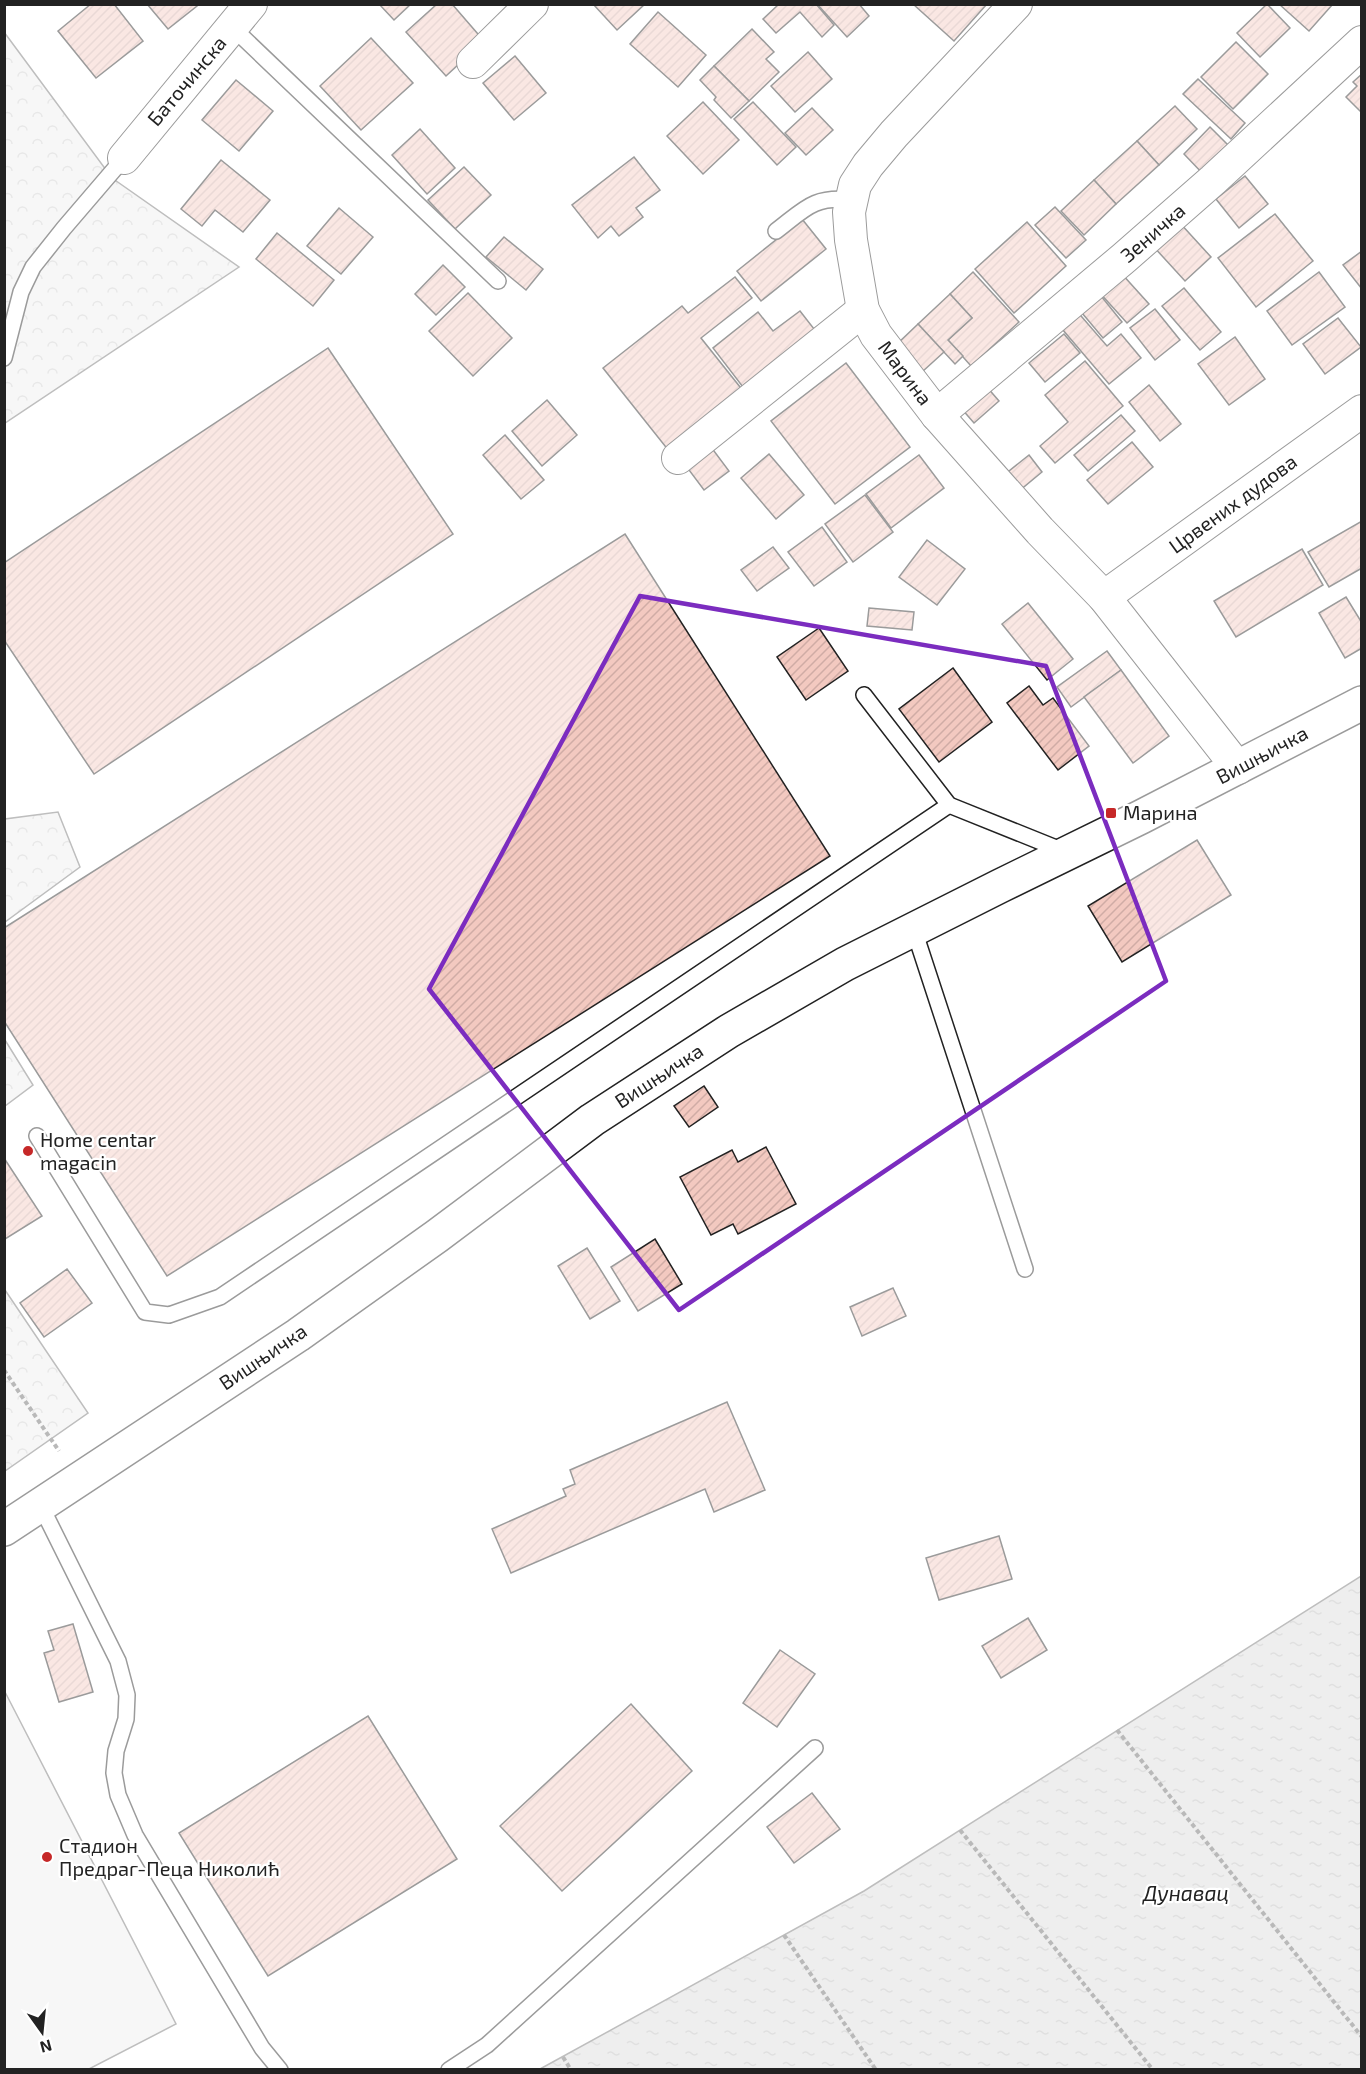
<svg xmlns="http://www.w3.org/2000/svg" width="1366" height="2074" font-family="'Exo 2',sans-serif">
	<defs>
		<pattern id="forest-crowns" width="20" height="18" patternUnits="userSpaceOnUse" patternTransform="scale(1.5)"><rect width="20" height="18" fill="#eee"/><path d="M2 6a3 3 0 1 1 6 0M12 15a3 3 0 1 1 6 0" fill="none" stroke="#ccc"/></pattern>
		<pattern id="water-ripples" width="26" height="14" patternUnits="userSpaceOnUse" patternTransform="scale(1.5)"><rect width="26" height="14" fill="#d9d9d9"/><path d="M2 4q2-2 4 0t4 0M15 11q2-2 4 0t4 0" fill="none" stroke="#bababa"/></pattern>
		<pattern id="building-hatch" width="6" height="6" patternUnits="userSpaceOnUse" patternTransform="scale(1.5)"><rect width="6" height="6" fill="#f3c9c0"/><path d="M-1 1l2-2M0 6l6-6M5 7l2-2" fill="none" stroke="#d0aca5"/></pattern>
	</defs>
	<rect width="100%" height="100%" fill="#fff"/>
	<path fill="#eee" stroke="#6f6f6f" stroke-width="1.5" d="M4,1690L176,2024L89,2069H5Z"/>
	<g fill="url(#forest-crowns)" stroke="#6f6f6f" stroke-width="1.5">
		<path d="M4,32L112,178L239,267L5,423Z"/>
		<path d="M58,812L80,867L5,922V819Z"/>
		<path d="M5,1040L33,1085L5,1106H4Z"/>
		<path d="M5,1290L88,1413L5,1471H4Z"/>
	</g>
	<path fill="url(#water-ripples)" stroke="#6f6f6f" stroke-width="1.5" d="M1361,1576V2069H540L864,1891Z"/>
	<g fill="url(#building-hatch)" stroke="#222" stroke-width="1.5">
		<path d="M91,4H114L143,41L96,78L58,31Z"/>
		<path d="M147,4H196L197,6L168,29Z"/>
		<path d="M379,4H411L394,20Z"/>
		<path d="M437,4H452L484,41L446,76L406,32Z"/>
		<path d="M593,4H645L617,30Z"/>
		<path d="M779,4H816L834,25L822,37L800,12L776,33L763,19Z"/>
		<path d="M817,4H859L869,16L847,37Z"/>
		<path d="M913,4H987L954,41Z"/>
		<path d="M1267,4L1290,28L1260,57L1237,33Z"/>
		<path d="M1279,4H1333L1309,31Z"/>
		<path d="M658,12L706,55L678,87L630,44Z"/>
		<path d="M752,29L774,52L766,59L779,72L749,101L714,66Z"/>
		<path d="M371,38L413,83L361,130L320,86Z"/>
		<path d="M1236,42L1268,74L1233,109L1201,77Z"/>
		<path d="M808,52L832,79L795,112L771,86Z"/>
		<path d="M515,56L546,93L514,120L483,83Z"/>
		<path d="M714,66L749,101L731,118L714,100L716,97L700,80Z"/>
		<path d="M1362,74V113L1346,97L1357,86L1353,82Z"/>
		<path d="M1198,79L1245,123L1231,139L1183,94Z"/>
		<path d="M236,80L273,111L239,151L202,120Z"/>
		<path d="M703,102L739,140L703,174L667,136Z"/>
		<path d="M753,102L796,147L777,165L734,119Z"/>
		<path d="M1175,106L1197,129L1159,165L1137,141Z"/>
		<path d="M812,108L833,130L806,155L785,133Z"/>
		<path d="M1210,127L1232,149L1205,176L1184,154Z"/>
		<path d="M420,129L455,168L427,194L392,155Z"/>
		<path d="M1137,141L1159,165L1116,204L1094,180Z"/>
		<path d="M634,157L660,190L636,208L643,217L619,236L611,226L598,238L572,205Z"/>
		<path d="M221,160L270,200L243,232L215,210L202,226L181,209Z"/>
		<path d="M464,167L491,195L455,229L428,200Z"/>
		<path d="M1245,176L1268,204L1239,228L1216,199Z"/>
		<path d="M1094,180L1116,204L1084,235L1061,211Z"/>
		<path d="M1055,207L1086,240L1066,258L1035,225Z"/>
		<path d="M339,208L373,237L341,274L307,246Z"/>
		<path d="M1275,214L1313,261L1256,307L1218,258Z"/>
		<path d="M802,219L826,249L761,301L737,271Z"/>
		<path d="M1027,222L1066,266L1014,313L975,269Z"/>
		<path d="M1179,222L1211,257L1185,281L1153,246Z"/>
		<path d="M277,233L334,280L313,306L256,259Z"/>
		<path d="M504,237L543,269L526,290L486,257Z"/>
		<path d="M1362,251V289L1343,265Z"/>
		<path d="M443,265L465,287L436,315L415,294Z"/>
		<path d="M973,272L1019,322L971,366L948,340L972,318L950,294Z"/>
		<path d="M1319,272L1345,307L1292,345L1267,311Z"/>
		<path d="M1121,273L1149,304L1127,323L1099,292Z"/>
		<path d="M735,277L752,298L701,338L744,392L669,451L603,368L682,306L688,313Z"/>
		<path d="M1184,288L1221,332L1200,350L1162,306Z"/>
		<path d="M1097,291L1122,322L1103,338L1077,307Z"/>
		<path d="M468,293L512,338L473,376L429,331Z"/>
		<path d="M950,294L972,318L948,340L963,356L955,364L918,324Z"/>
		<path d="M1075,309L1107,346L1121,334L1141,358L1109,384L1057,323Z"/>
		<path d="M1155,309L1180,340L1155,360L1130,328Z"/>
		<path d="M800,311L818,334L746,391L713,348L758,312L773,331Z"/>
		<path d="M1338,318L1361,347L1325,374L1303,344Z"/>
		<path d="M918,324L944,352L922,372L897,344Z"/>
		<path d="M1064,334L1080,353L1045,382L1029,363Z"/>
		<path d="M1235,337L1265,379L1229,405L1198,364Z"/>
		<path d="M328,348L453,534L94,774L4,640V563Z"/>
		<path d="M1085,361L1123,406L1055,463L1040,446L1068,422L1045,395Z"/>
		<path d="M846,363L910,447L835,504L771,421Z"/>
		<path d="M1149,385L1181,424L1160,441L1129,402Z"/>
		<path d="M986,386L999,401L974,423L961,408Z"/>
		<path d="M547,400L577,435L542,466L512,431Z"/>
		<path d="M1121,415L1135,431L1088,471L1074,455Z"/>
		<path d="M505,435L544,480L521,499L483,455Z"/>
		<path d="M1132,442L1153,467L1108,504L1087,480Z"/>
		<path d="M708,443L729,471L704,490L683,462Z"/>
		<path d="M769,454L804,495L776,519L741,478Z"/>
		<path d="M919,455L944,488L891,528L866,494Z"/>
		<path d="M1029,455L1042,472L1013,496L999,479Z"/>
		<path d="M865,495L893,532L853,562L825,524Z"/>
		<path d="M1362,521V568L1329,587L1308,552Z"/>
		<path d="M822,527L847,562L814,586L788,552Z"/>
		<path d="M625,534L830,856L167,1276L4,1021V928Z"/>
		<path d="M927,540L965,569L937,605L899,577Z"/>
		<path d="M773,547L789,568L757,591L741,570Z"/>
		<path d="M1302,549L1323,585L1236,637L1214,601Z"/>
		<path d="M1346,597L1362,623V648L1345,658L1319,613Z"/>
		<path d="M1028,603L1073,659L1047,680L1002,624Z"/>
		<path d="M869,608L914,612L912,630L867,626Z"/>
		<path d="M819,628L848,671L806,700L777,657Z"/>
		<path d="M1107,651L1121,670L1071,707L1057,687Z"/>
		<path d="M953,668L992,722L939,762L899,709Z"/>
		<path d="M1121,670L1169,736L1133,763L1084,697Z"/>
		<path d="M1029,686L1043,705L1053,698L1089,746L1058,770L1007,703Z"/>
		<path d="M1197,840L1231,895L1122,962L1088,906Z"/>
		<path d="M704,1086L718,1107L689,1127L674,1106Z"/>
		<path d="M766,1147L796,1204L738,1234L733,1224L711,1235L680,1177L732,1150L738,1162Z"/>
		<path d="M4,1158L42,1216L5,1239L4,1238Z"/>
		<path d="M655,1239L682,1284L638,1311L611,1267Z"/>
		<path d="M587,1248L620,1301L590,1319L558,1266Z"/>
		<path d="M67,1269L92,1303L44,1337L20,1303Z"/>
		<path d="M893,1288L906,1316L862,1336L850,1307Z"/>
		<path d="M727,1402L765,1490L714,1512L705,1489L511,1573L492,1529L566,1496L563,1489L575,1484L570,1470Z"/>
		<path d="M999,1536L1012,1579L939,1600L926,1558Z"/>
		<path d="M1028,1618L1047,1650L1001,1678L982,1646Z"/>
		<path d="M73,1624L93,1692L59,1702L44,1653L54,1650L48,1631Z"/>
		<path d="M780,1650L815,1674L777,1727L743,1703Z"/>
		<path d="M631,1704L692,1771L562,1891L500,1826Z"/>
		<path d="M368,1716L457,1859L268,1976L179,1833Z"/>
		<path d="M812,1793L840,1829L794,1863L767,1827Z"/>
	</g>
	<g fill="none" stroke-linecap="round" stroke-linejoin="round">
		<g stroke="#222" stroke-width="18">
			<g id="service">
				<path d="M232,27L498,281"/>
				<path d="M776,231C805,209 813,196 851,200"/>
				<path d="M4,358L21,292L33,267L64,228L124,158"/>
				<path d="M864,695L949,805L1066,852"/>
				<path d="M914,930L1025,1269"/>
				<path d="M37,1136L145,1312L169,1315L220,1297L949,805"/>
				<path d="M40,1504L118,1661L127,1695L126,1719L116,1751L114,1773L118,1795L135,1835L262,2048L280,2070"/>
				<path d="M449,2070L487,2045L815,1748"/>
			</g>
		</g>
		<g stroke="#222" stroke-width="34">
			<g id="minor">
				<path d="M1016,4L894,134L868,165L855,185L849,212L851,240L863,310L876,335L937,415L1040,531L1104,597L1238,768"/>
				<path d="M473,62L532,4"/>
				<path d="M124,158L251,4"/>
				<path d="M937,415L1124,258L1213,180L1362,42"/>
				<path d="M678,458L863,310"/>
				<path d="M1104,597L1362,411"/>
			</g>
		</g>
		<g stroke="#222" stroke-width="36">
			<path id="tertiary" d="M4,1529L298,1335L437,1236L592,1120L729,1031L845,964L1000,886L1141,817L1362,703"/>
		</g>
		<g stroke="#646464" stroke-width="4" stroke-dasharray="4.5 3" stroke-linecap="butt">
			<path d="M4,1370L59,1451"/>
			<path d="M1117,1730L1362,2037"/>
			<path d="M960,1830L1153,2070"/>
			<path d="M784,1935L876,2070"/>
			<path d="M563,2057L571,2070"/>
		</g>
		<use href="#service" stroke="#fff" stroke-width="15"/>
		<use href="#minor" stroke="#fff" stroke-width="32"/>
		<use href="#tertiary" stroke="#fff" stroke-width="33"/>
	</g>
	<path d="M0 0H1366V2074H0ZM640,596L1046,666L1166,981L679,1310L429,989Z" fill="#fff" fill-opacity=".55" fill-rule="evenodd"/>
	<path fill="none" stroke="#7b2cbf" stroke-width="4.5" stroke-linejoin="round" d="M640,596L1046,666L1166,981L679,1310L429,989Z"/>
	<g fill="#c62828" stroke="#fff" stroke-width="2">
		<rect x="1105" y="807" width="12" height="12" rx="3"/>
		<circle cx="28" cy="1151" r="6"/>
		<circle cx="47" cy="1857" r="6"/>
	</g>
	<g text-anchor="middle" stroke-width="4.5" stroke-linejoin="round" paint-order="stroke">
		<g font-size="20" fill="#222" stroke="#fff">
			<text transform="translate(187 81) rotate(-50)" y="7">Баточинска</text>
			<text transform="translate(1153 233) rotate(-41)" y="7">Зеничка</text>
			<text transform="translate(905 373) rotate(53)" y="7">Марина</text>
			<text transform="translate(1233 504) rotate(-36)" y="7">Црвених дудова</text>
			<text transform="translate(1262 755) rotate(-28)" y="7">Вишњичка</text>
			<text transform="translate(659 1076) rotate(-33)" y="7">Вишњичка</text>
			<text transform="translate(263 1357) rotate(-34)" y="7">Вишњичка</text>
		</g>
		<g font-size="20" fill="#222" stroke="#fff" text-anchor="start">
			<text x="1123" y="820">Марина</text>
			<text x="40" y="1147">Home centar<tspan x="40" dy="23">magacin</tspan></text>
			<text x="59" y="1853">Стадион<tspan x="59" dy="23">Предраг-Пеца Николић</tspan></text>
		</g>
		<g font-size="21" font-style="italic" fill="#222" stroke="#fff">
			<text x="1186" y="1901">Дунавац</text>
		</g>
	</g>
	<rect width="1366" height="2074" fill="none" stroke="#222222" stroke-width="12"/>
	<g transform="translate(42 2032) rotate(165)" stroke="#ffffff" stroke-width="4.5" paint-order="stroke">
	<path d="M0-4.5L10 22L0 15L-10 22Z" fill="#222222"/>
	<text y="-9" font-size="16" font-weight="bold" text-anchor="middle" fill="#222222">N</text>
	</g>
</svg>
